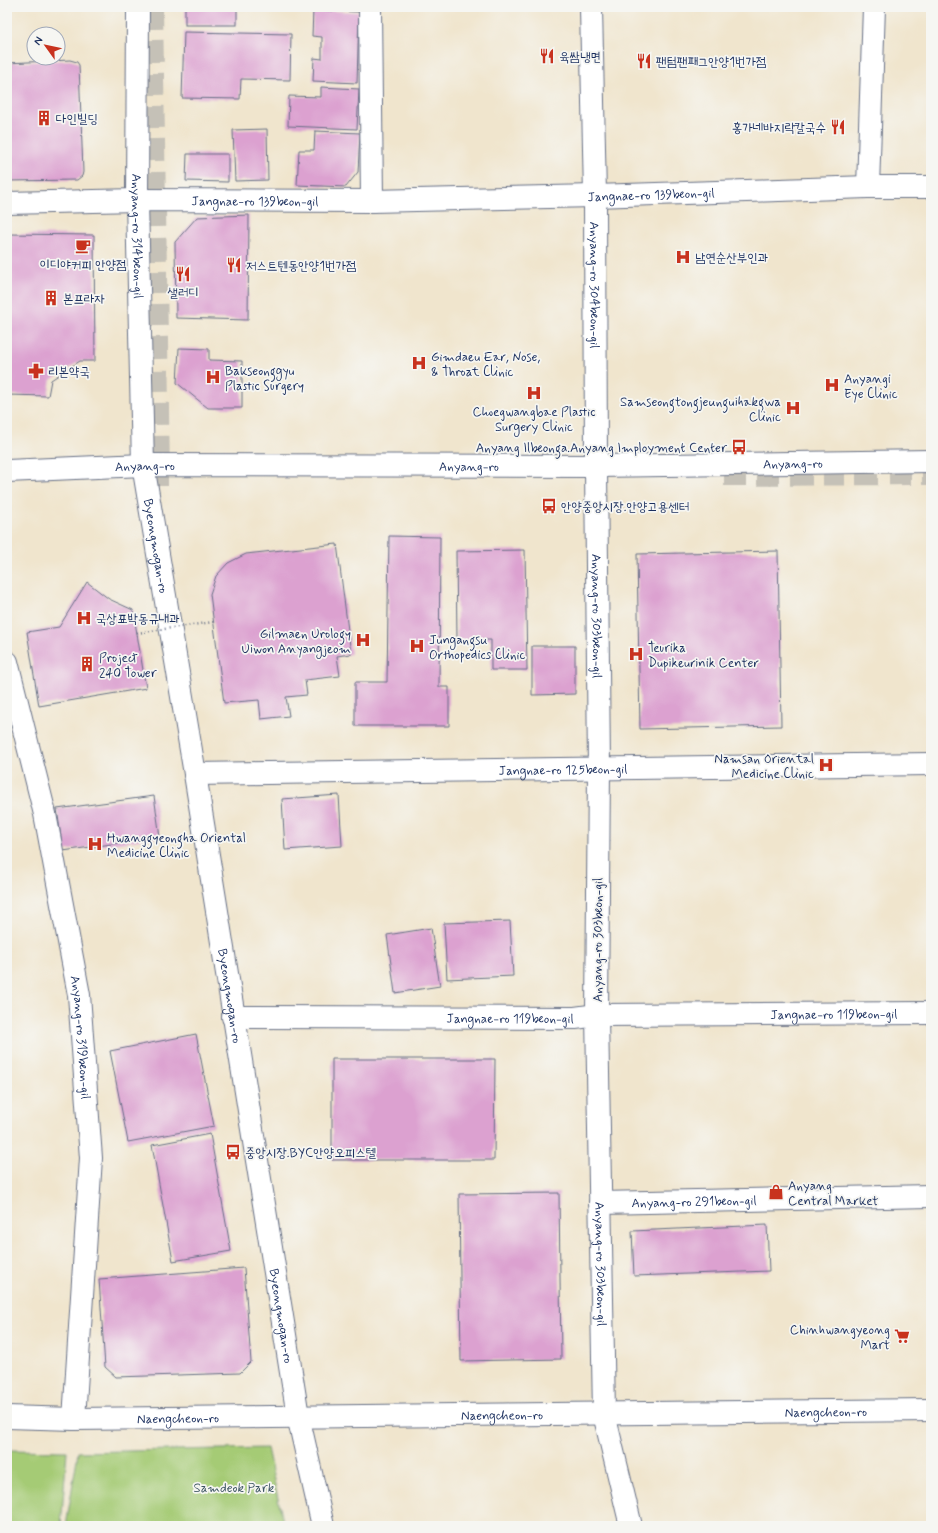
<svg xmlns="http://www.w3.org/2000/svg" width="938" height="1533" font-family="Mynerve,'Poor Story',sans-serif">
	<rect width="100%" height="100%" fill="#f6f6f2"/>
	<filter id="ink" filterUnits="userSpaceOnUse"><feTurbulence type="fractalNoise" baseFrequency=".025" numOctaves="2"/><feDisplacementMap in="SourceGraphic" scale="8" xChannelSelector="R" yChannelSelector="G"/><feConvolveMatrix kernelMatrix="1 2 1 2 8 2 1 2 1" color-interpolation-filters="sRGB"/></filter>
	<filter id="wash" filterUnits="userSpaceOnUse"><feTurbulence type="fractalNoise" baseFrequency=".012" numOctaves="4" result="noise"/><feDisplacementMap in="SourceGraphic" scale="16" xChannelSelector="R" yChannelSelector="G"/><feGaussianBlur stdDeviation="0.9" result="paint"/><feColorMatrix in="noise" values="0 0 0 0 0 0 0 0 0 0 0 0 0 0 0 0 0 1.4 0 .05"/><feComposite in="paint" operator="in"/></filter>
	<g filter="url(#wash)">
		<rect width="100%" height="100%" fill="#f0e5cd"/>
		<g fill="#a5cb75" stroke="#607d6a">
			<path d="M267,1448L284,1526H66L78,1452Z"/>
			<path d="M7,1450L67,1451L61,1526H7Z"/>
		</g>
		<g id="blocks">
			<g fill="#dca1d0">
				<rect x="185" y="7" width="52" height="18"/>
				<path d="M313,10L359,12L357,83L313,81L314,58L322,59V37L312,36Z"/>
				<path d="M184,32L291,34L290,80L241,79L240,99L182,98Z"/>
				<path d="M70,60L77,62L79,65L83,172L82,176L77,180L7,181V63Z"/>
				<path d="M321,87L359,89L357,129L288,126L289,96L321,97Z"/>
				<path d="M267,129L268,180L235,181L233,130Z"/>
				<path d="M315,131L360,133L358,172L346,187L297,185L299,150H314Z"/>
				<path d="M187,154H228V182L186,181Z"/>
				<path d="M249,215L248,320L176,318L175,242L197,217Z"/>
				<path d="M7,234L94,235L95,361H80L51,380L48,396L7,395Z"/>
				<path d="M179,348L209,349V360L242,361V408H208L177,383Z"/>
				<path d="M389,536L440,537L439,687H449V726H355V682H387Z"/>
				<path d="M337,544L351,654L337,656L340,676L305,680L307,695L286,697L289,716L261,719L259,700L224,703L210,594L216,576L228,563L246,554Z"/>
				<path d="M525,550L527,670H491V640H457L456,551Z"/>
				<path d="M778,551L781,726L640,729L637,554Z"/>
				<path d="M87,582L109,599L133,610L146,688L39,706L27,632L59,627Z"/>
				<path d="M532,646H575V694L532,695Z"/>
				<path d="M339,795L342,846L285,850L282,799Z"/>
				<path d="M154,796L160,837L63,851L57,809Z"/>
				<path d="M510,921L513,976L447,979L444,923Z"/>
				<path d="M431,928L440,986L395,993L387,935Z"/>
				<path d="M196,1034L214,1126L128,1142L110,1051Z"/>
				<path d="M332,1059H495L494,1160H332Z"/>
				<path d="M210,1134L231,1251L173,1261L152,1145Z"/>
				<path d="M559,1193L561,1359L461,1361L459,1194Z"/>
				<path d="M767,1225L769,1271L634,1276L632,1231Z"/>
				<path d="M244,1268L251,1362L240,1373L116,1377L105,1367L99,1279Z"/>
			</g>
		</g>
	</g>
	<g filter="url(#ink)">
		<use href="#blocks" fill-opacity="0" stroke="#666f85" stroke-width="1"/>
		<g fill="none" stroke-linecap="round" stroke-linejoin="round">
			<g stroke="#c5c1b7" stroke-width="22" stroke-dasharray="22 11" stroke-linecap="butt">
				<path d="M152,7L159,475H168"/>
				<path d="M724,475L931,474"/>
			</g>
			<g stroke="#666f85" stroke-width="24">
				<g id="street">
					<path d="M370,7L372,201"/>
					<path id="s1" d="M591,7L595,196L596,466L599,768L597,1015L604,1414L631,1526"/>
					<path d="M868,187L874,7"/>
					<path id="s2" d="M7,203L137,200L372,201L595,196L868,187H931"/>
					<path id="s3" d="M7,662L45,814L79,995L91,1158L74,1419L7,1417"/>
					<path id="s4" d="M195,774L931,764"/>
					<path id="s5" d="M233,1017L575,1018L597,1015L931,1013"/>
					<path id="s6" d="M600,1203L931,1196"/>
				</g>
			</g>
			<g stroke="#666f85" stroke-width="24">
				<g id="secondary">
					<path id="s7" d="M138,7L137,200L143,465L195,774L298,1416L323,1526"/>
					<path id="s8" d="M7,471L143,465L596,466L931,461"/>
					<path id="s9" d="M74,1419C360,1415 645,1414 931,1410"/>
				</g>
			</g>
			<use href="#street" stroke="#fff" stroke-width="22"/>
			<use href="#secondary" stroke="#fff" stroke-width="22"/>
			<path stroke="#666f85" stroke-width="2.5" stroke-dasharray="1 3" stroke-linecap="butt" d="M137,633L213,622"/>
		</g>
	</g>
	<defs>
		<g id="restaurant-bare" transform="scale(1.2)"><path d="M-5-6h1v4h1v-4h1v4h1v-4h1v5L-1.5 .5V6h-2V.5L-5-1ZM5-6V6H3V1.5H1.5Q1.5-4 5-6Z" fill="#c8321e" stroke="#f6f6f2" stroke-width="2.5" paint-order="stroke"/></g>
		<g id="building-bare" transform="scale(1.2)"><path d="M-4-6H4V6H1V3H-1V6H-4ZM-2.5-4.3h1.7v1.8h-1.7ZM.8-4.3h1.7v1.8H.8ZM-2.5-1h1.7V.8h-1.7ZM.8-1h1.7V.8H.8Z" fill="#c8321e" stroke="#f6f6f2" stroke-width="2.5" paint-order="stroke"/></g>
		<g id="cafe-bare" transform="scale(1.2)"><path d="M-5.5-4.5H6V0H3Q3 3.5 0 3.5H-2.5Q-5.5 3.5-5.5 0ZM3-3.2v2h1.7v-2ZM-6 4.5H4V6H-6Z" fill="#c8321e" stroke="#f6f6f2" stroke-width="2.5" paint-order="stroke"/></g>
		<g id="hospital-bare" transform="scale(1.2)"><path d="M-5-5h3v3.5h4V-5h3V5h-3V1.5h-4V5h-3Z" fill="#c8321e" stroke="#f6f6f2" stroke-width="2.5" paint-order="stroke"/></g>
		<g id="pharmacy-bare" transform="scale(1.2)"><path d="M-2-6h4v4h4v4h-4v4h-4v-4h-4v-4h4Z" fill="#c8321e" stroke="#f6f6f2" stroke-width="2.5" paint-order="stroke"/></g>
		<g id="bus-bare" transform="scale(1.2)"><path d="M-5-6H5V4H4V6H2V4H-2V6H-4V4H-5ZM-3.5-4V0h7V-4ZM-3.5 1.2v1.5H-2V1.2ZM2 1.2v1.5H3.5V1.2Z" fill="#c8321e" stroke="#f6f6f2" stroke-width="2.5" paint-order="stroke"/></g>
		<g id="shop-bare" transform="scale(1.2)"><path d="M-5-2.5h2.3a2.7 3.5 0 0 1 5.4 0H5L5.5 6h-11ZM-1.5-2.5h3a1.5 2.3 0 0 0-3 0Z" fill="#c8321e" stroke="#f6f6f2" stroke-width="2.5" paint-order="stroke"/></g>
		<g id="supermarket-bare" transform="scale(1.2)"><path d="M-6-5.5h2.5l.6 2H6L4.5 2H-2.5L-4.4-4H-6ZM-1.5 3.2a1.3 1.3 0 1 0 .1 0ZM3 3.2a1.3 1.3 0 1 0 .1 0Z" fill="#c8321e" stroke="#f6f6f2" stroke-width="2.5" paint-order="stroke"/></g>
	</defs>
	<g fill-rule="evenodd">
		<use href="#restaurant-bare" x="547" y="56"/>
		<use href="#restaurant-bare" x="644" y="61"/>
		<use href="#building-bare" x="44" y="118"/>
		<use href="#restaurant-bare" x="838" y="127"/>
		<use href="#cafe-bare" x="83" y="246"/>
		<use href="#hospital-bare" x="683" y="257"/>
		<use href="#restaurant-bare" x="234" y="265"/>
		<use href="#restaurant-bare" x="183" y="274"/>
		<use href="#building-bare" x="51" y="298"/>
		<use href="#hospital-bare" x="419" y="363"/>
		<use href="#pharmacy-bare" x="36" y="371"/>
		<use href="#hospital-bare" x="213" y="377"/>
		<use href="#hospital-bare" x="832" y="385"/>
		<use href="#hospital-bare" x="534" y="393"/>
		<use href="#hospital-bare" x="793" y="408"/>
		<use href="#bus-bare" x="739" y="447"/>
		<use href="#bus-bare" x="549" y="506"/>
		<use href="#hospital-bare" x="84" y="618"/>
		<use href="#hospital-bare" x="363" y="640"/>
		<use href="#hospital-bare" x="417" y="646"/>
		<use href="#hospital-bare" x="636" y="654"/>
		<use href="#building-bare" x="87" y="664"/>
		<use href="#hospital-bare" x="826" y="765"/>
		<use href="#hospital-bare" x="95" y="844"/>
		<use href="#bus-bare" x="233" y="1152"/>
		<use href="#shop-bare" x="776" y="1192"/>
		<use href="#supermarket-bare" x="902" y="1336"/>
	</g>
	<g text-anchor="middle" stroke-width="3.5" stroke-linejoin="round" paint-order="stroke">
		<g font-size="13" fill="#1b2f5e" stroke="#f6f6f2" text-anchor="start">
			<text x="559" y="61">육쌈냉면</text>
			<text x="656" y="66">팬텀팬패그안양1번가점</text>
			<text x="56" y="123">다인빌딩</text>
			<text x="826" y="132" text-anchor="end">홍가네바지락칼국수</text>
			<text x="695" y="262">남연순산부인과</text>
			<text x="83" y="269" text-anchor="middle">이디야커피 안양점</text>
			<text x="246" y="270">저스트텐동안양1번가점</text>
			<text x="183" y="297" text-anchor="middle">샐러디</text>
			<text x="63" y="303">본프라자</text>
			<text x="431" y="361">Gimdaeu Ear, Nose,<tspan x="431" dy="15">&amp; Throat Clinic</tspan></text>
			<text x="225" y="375">Bakseonggyu<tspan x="225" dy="15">Plastic Surgery</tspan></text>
			<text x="48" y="376">리본약국</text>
			<text x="844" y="383">Anyangi<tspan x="844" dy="15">Eye Clinic</tspan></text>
			<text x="781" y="406" text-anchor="end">Samseongtongjeunguihakgwa<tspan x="781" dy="15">Clinic</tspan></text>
			<text x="534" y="416" text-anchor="middle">Choegwangbae Plastic<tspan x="534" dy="15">Surgery Clinic</tspan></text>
			<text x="727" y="452" text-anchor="end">Anyang Ilbeonga.Anyang Imployment Center</text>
			<text x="561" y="511">안양중앙시장.안양고용센터</text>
			<text x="96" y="623">국상표박동규내과</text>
			<text x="351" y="638" text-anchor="end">Gilmaen Urology<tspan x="351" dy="15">Uiwon Anyangjeom</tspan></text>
			<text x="429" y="644">Jungangsu<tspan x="429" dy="15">Orthopedics Clinic</tspan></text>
			<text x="648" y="652">Teurika<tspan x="648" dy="15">Dupikeurinik Center</tspan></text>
			<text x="99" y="662">Project<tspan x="99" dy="15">240 Tower</tspan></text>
			<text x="814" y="763" text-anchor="end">Namsan Oriental<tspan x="814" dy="15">Medicine Clinic</tspan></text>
			<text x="107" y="842">Hwanggyeongha Oriental<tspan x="107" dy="15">Medicine Clinic</tspan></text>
			<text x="245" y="1157">중앙시장.BYC안양오피스텔</text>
			<text x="788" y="1190">Anyang<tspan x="788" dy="15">Central Market</tspan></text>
			<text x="890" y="1334" text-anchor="end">Chinhwangyeong<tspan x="890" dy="15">Mart</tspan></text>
		</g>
		<g font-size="13" fill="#1b2f5e" stroke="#f6f6f2">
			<text dy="5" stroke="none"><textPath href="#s2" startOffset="644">Jangnae-ro 139beon-gil</textPath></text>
			<text dy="5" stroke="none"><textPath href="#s2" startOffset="248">Jangnae-ro 139beon-gil</textPath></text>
			<text dy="5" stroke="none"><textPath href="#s7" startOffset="229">Anyang-ro 314beon-gil</textPath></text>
			<text dy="5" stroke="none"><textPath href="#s1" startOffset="278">Anyang-ro 304beon-gil</textPath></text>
			<text dy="5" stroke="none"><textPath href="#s8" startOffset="786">Anyang-ro</textPath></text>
			<text dy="5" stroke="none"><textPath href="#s8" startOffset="138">Anyang-ro</textPath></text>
			<text dy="5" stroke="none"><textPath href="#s8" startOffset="462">Anyang-ro</textPath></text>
			<text dy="5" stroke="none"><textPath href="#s7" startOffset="540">Byeongmogan-ro</textPath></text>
			<text dy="5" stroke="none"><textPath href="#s1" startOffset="609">Anyang-ro 303beon-gil</textPath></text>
			<text dy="5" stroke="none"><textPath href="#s4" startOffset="368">Jangnae-ro 125beon-gil</textPath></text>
			<text transform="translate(597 940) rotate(-90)" y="5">Anyang-ro 303beon-gil</text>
			<text dy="5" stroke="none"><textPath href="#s7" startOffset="996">Byeongmogan-ro</textPath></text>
			<text dy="5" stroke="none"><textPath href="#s5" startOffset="601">Jangnae-ro 119beon-gil</textPath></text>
			<text dy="5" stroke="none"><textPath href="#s5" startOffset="277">Jangnae-ro 119beon-gil</textPath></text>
			<text dy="5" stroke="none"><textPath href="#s3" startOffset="383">Anyang-ro 319beon-gil</textPath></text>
			<text dy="5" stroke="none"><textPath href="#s6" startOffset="94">Anyang-ro 291beon-gil</textPath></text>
			<text dy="5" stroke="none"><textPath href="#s1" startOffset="1257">Anyang-ro 303beon-gil</textPath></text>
			<text dy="5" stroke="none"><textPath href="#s7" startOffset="1320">Byeongmogan-ro</textPath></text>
			<text dy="5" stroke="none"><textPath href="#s9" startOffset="752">Naengcheon-ro</textPath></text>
			<text dy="5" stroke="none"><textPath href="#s9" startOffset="428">Naengcheon-ro</textPath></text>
			<text dy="5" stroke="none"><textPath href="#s9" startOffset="104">Naengcheon-ro</textPath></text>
		</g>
		<g font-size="13" fill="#3e5664" stroke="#f6f6f2">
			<text x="234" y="1492">Samdeok Park</text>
		</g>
	</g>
	<rect width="938" height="1533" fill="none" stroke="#f6f6f2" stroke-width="24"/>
	<g transform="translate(46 46) rotate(303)"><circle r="19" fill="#f6f6f2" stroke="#9ea6b7"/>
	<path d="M0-3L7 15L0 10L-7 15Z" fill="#c8321e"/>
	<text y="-6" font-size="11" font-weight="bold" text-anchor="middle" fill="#1b2f5e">N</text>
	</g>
</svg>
